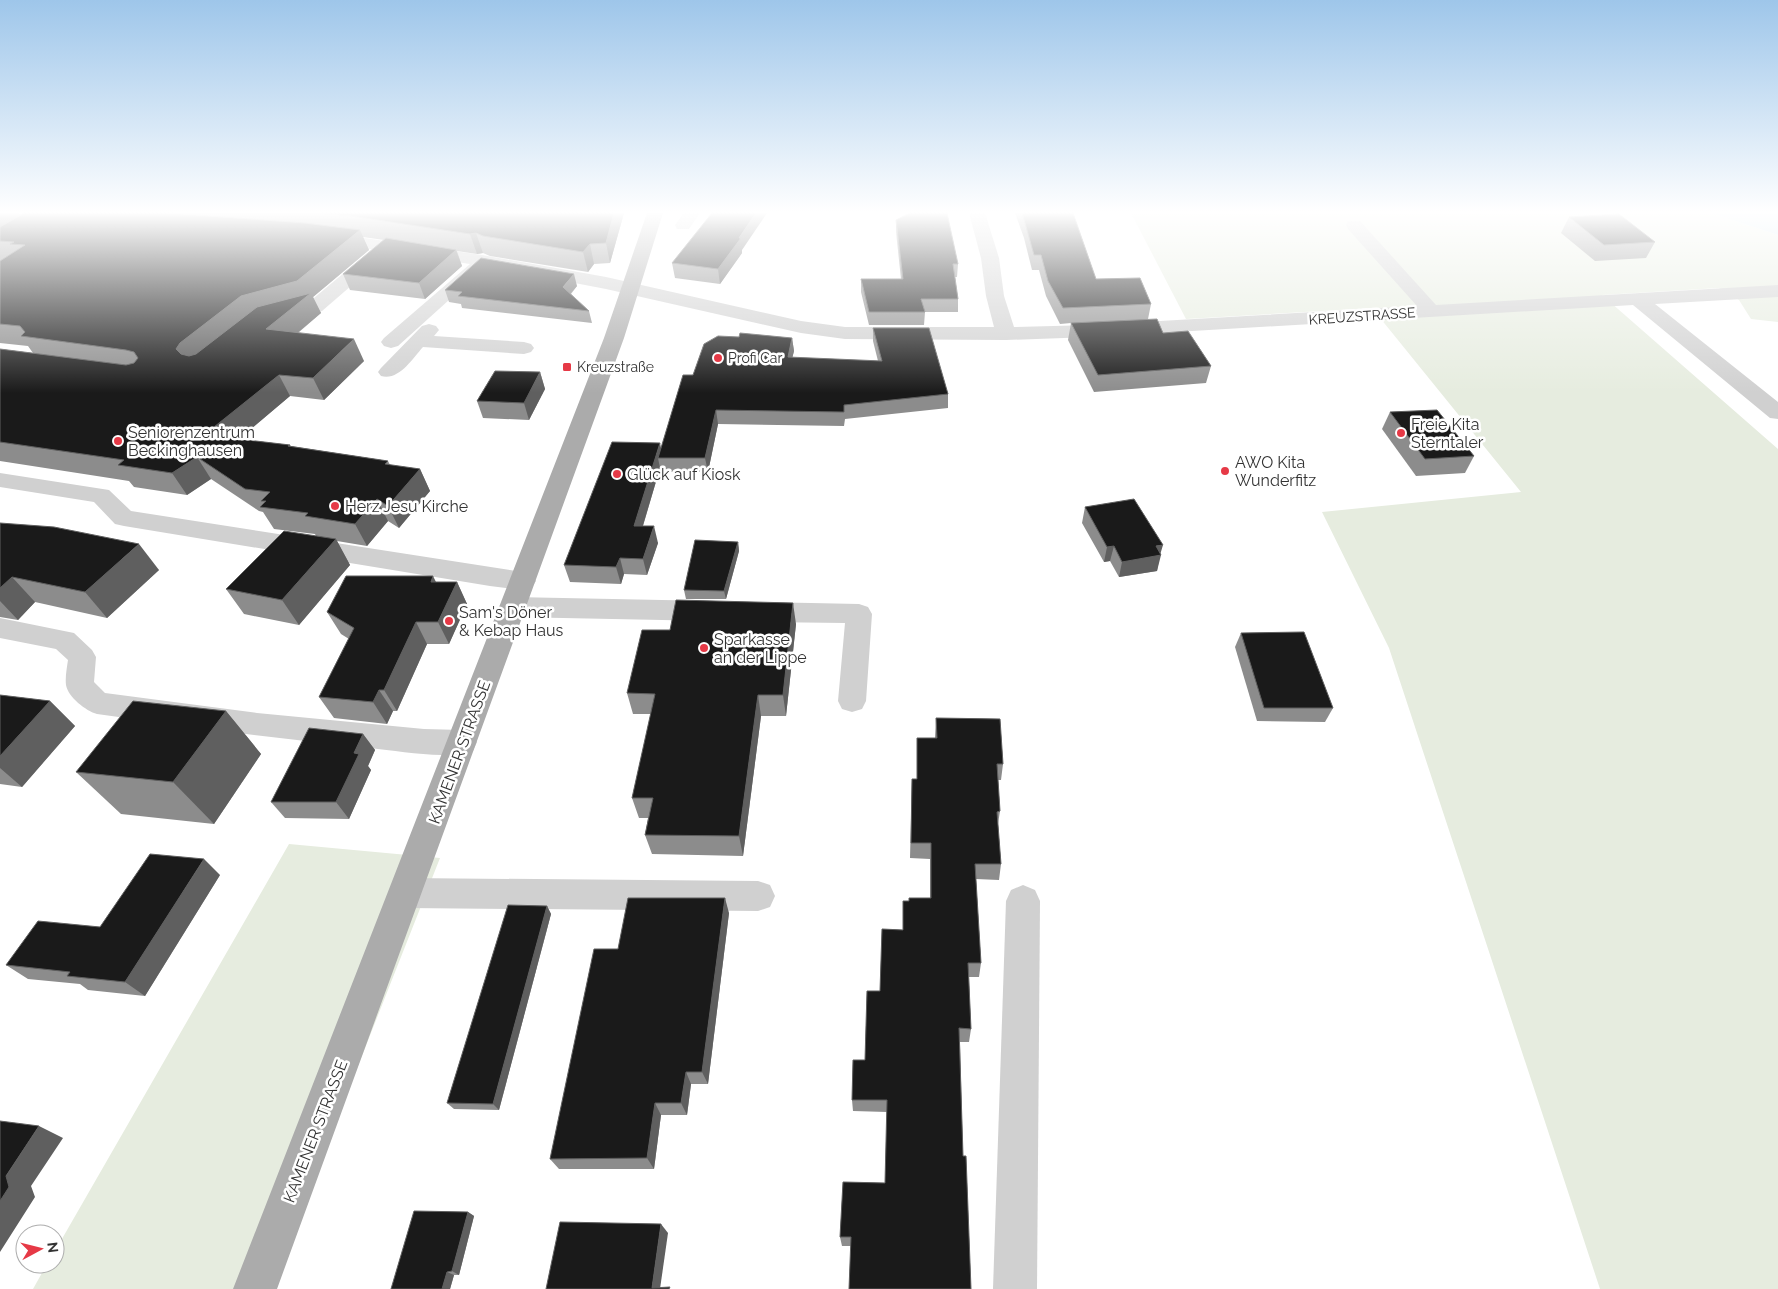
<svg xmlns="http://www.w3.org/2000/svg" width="1778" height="1289" font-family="Raleway,sans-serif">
	<rect width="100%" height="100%" fill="#fff"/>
	<g fill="#e6ecdf">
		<path d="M1131,213H1711L1778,235V322L1751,319L1739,300L1719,288L1602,295L1778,449V1289H1600L1389,648L1322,512L1521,492L1372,308L1186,319Z"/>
		<path d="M289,844L440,858L270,1289H33L47,1264H55V1251Z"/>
	</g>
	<path fill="#cfe2ee" d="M1711,213H1778V235Z"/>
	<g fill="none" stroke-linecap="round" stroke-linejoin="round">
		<g fill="#d0d0d0" fill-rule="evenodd">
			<path d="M684,213H700L689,229H677L675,225Z"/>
			<path d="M969,213H985L999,258L1004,296L1014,327L1091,325L1417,306L1348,229L1346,225L1348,221H1360L1436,305L1778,285V297L1655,304L1778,402V419L1770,418L1633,305L1091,337L1006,340L845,339L801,333L606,289L481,265L483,268L480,272L398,346L391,348L384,346L381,342L384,338L470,264L330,243L324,242L321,238L324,234L330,233L482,255L606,277L801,321L845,327H994L986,296L981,258Z"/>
			<path d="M375,251L381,252L384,256L381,260L322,311L283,322L276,320L273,316L276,312L308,303L369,252Z"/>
			<path d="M429,324L436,326L439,330L434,336L524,342L531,344L534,348L531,352L524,354L423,347C412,359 399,381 381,376L378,372L381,368L422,326Z"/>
			<path d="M0,473L109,490L131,511L523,572L532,575L536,581L532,587L523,590L490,586L124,526L115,524L94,502L0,487Z"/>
			<path d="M513,597L712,601L721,604L725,611L721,618L712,621L513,617L504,614L500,607L504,600Z"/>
			<path d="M757,602L859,604L868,607L872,614L866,701L862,709L852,712L842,709L838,701L845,623L757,622L748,619L744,612L748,605Z"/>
			<path d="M0,618L74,633L92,650L96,657L94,682L105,693L257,713L424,729L462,730L473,733L477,742L473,751C444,760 400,751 370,748C279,739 188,727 97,714C86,711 68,697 66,685C65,677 67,667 68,660L56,649L0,638Z"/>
			<path d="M406,878L758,881L770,885L775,896L770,907L758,911L406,908L394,904L389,893L394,882Z"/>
			<path d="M1023,885L1035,890L1040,901L1037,1289H993L1006,901L1011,890Z"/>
		</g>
		<path fill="#ababab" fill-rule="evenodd" d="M647,213H663L624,338L277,1289H233L604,338Z"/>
	</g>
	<g fill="#8c8c8c">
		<path d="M0,213L21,215L24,213H624L610,263L594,264L588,272L490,256L483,253L477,254L457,251L462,266L425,299L350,290L343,274L384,240L363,237L369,250L313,297L321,313L298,333L364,361L324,400L290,396L239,439L290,445L291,446L388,461L390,465L420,469L430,491L399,528L388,521L367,546L337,541L350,565L299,625L244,614L226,589L316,536L315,534L274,529L263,512L259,511L211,479L187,495L134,487L129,481L0,461V349L33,353L28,346L0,343V261L1,260H0Z"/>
		<path d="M1015,213H1073L1096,279L1151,304L1148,319L1163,333L1211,366L1206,383L1094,392L1068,340L1071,323L1060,324L1046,296L1039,270H1032L1024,238Z"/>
		<path d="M1569,217L1655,242L1646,258L1595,261L1561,233Z"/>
		<path d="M896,220L958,264L957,277H955L958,299V312H925L924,325H869L861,292V279H901L896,232Z"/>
		<path d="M742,250V253L720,284L675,278L672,263Z"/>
		<path d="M577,286L571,294L589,311L592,323L462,308L461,304L449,302L445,290Z"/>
		<path d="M873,328L948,394V408L845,419L844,426L718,424L708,472H661L660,468L643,526L658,543L647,575L624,574L621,584L570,582L564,565L661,449L693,375L792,338L794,351L792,358L878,361L873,341Z"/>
		<path d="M540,372L545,389L529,420L483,418L477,401Z"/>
		<path d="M1390,412L1474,456L1465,473L1416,476L1382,429Z"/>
		<path d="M1085,507L1160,554L1157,571L1119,577L1110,561L1104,562L1082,523Z"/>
		<path d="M0,523L159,570L107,618L35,602L18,620L0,617Z"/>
		<path d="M738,542L739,551L726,599H686L684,590Z"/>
		<path d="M436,582H457L467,604L449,644H427L397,711H393L387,724L334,718L319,697L349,639L341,634L327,612Z"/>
		<path d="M796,624L786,716H761L743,856L652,854L645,835L648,818H639L632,798L651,714H633L627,693L670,630Z"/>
		<path d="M1241,633L1333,708L1325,722L1257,721L1235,647Z"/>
		<path d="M0,695L50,701L75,726L22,787L0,784Z"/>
		<path d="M226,711L261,754L214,824L121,814L76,772Z"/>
		<path d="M936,718L1000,719L1003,764L1001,780H998L1000,811L998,824L1001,864L999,880L976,879L981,963L979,977H969L971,1029L969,1042H960L963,1156H966L971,1289H849L851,1246H842L840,1237L843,1182L885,1183L887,1112L853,1111L852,1100L853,1060H865L867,991H880L882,929L903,930V901H909V898H930V859L910,858L912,779H917V738H935Z"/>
		<path d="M363,734L375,750L368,766L371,770L349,819L285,818L271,802Z"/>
		<path d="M220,875L145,996L88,990L80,984L28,979L6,965L100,927Z"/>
		<path d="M547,906L551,914L499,1110L454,1109L447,1103Z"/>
		<path d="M729,913L708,1084H691L687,1115H661L654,1169H559L550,1159L618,949Z"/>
		<path d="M468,1212L474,1216L459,1275H454L450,1289H391Z"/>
	</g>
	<g fill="#5f5f5f">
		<path d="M0,213H19L25,221L0,236Z"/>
		<path d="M614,213H624L610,263L606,243Z"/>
		<path d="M756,213H767L742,250V253L720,284L718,269L739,238Z"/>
		<path d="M360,230L369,250L313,297L321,313L277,350L189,370L176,349L180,343L241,296Z"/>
		<path d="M476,233L483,253L477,254L470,234Z"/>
		<path d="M590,244L594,264L588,272L583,252Z"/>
		<path d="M456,250L462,266L425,299L419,283Z"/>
		<path d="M574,274L577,286L566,299L563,287Z"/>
		<path d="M792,338L794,351L789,371L788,357Z"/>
		<path d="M354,339L364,361L324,400L313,378Z"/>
		<path d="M540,372L545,389L529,420L524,403Z"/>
		<path d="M279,375L290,396L218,457L204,435Z"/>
		<path d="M716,410L718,424L708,472L705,458Z"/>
		<path d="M660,443L663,458H658L660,468L638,542L634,526Z"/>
		<path d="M197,457L211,479L187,495L172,473Z"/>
		<path d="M420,469L430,491L399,528L388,506Z"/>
		<path d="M377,499L388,521L367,546L355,524Z"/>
		<path d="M654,526L658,543L647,575L643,559Z"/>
		<path d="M336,539L350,565L299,625L282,600Z"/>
		<path d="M738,542L739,551L726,599L724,591Z"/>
		<path d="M139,544L159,570L107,618L85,592Z"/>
		<path d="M1163,545L1160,555H1161L1157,571L1119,577L1122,562L1156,546Z"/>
		<path d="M1114,546L1110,561L1104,562L1107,547Z"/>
		<path d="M620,558L624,574L621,584L616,567Z"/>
		<path d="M433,576L444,598L431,582Z"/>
		<path d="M12,577L35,602L18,620L0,601V588Z"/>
		<path d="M457,582L467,604L449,644L438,622Z"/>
		<path d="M793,603L796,624L786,716L783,695Z"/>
		<path d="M416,622L427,644L397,711L384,690Z"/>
		<path d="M379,690L393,711L387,724L373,702Z"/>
		<path d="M758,695L761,716L743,856L739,836Z"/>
		<path d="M50,701L75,726L22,787L0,768V756Z"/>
		<path d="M226,711L261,754L214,824L173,782Z"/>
		<path d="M363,734L375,750L368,766L371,770L349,819L336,802L354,753Z"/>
		<path d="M204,859L220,875L145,996L125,982Z"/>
		<path d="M725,898L729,913L708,1084L702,1072Z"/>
		<path d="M547,906L551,914L499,1110L493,1104Z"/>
		<path d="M686,1072L691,1084L687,1115L681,1103Z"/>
		<path d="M655,1103L661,1115L654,1169L647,1158Z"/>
		<path d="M39,1126L63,1138L31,1186L35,1197L0,1252V1201L6,1176Z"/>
		<path d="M468,1212L474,1216L459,1275L452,1271Z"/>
		<path d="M661,1224L668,1233L660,1289L652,1288Z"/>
		<path d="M447,1272L454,1275L450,1289H442Z"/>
	</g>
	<g fill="#1a1a1a" stroke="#5f5f5f">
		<path d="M24,213H167L305,223L360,230L297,281L241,296L180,343L176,349L181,354L189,356L196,354L257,307L311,293L266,329L354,339L313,378L279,375L204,435L290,445L288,446L388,461L385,464L420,469L388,506L377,499L355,524L305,516L308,513L260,507L266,501H261L270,492L245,489L197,457L172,473L118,465L124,460L0,442V349L126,365L134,363L138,358L134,352L126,350L21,336L25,332L20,326L0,324V261L25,245L10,244L14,242L0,241V227Z"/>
		<path d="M319,213H614L606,243L590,244L583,252L483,236L476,233L470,234L351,216Z"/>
		<path d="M712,213H756L739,238H741L718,269L672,263Z"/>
		<path d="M910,213H947L958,264H953L958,299H921L925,312H869L861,279H903L896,220Z"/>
		<path d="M1022,213H1073L1096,279L1140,278L1151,304L1063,308L1048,281L1041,255H1034L1025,223Z"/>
		<path d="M1619,214L1655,242L1604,245L1569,217Z"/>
		<path d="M386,238L456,250L419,283L343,274Z"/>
		<path d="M481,258L574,274L563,287L589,311L458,296L462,292L445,290Z"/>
		<path d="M1157,319L1163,333L1188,331L1211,366L1098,375L1071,323Z"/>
		<path d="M873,328H929L948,394L844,405V412L716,410L705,458H658L683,375H693L704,344L718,336L739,337L740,333L792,338L788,357L882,361Z"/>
		<path d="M495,371L540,372L524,403L477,401Z"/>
		<path d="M1437,410L1474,456L1425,459L1390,412Z"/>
		<path d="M612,442L660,443L634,526H654L643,559L620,558L616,567L564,565Z"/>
		<path d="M1134,499L1163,545L1156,546L1161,555L1122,562L1114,546L1107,547L1085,507Z"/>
		<path d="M0,523L54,527L139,544L85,592L12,577L0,588Z"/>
		<path d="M284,531L336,539L282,600L226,589Z"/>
		<path d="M695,540L738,542L724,591L684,590Z"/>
		<path d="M346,576H433L431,582H457L438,622H416L384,690H379L373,702L319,697L354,628L327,612Z"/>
		<path d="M676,600L793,603L783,695H758L739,836L645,835L653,798H632L655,694L627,693L642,630H670Z"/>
		<path d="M1304,632L1333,708H1264L1241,633Z"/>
		<path d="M0,695L50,701L0,756Z"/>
		<path d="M133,701L226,711L173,782L76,772Z"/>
		<path d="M936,718L1000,719L1003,764H997L1000,811L997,812L1001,864H975L981,963H968L971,1029L959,1028L963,1156H966L971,1289H849L851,1237H840L843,1182L885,1183L887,1100H852L853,1060H865L867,991H880L882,929L903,930V901H909V898H931V843H911L912,779H917V738H937Z"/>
		<path d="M309,728L363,734L354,753L359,754L336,802H271Z"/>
		<path d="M150,854L204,859L125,982L67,976L70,972L6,965L38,921L100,927Z"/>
		<path d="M628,898H725L702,1072H686L681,1103H655L647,1158L550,1159L594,949H618Z"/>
		<path d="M508,905L547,906L493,1104L447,1103Z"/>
		<path d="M0,1121L39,1126L6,1176L9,1187L0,1201Z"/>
		<path d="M414,1211L468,1212L452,1271L447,1272L442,1289H391Z"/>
		<path d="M560,1222L661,1224L652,1288L670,1287L669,1289H546Z"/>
	</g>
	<linearGradient id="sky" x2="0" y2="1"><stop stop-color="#9ec6ea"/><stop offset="0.54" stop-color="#fff"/><stop offset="1" stop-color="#fff" stop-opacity="0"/></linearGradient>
	<rect width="1778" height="393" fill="url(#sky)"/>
	<g fill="#e63946" stroke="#fff" stroke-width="2">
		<circle cx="718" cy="358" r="5"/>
		<rect x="562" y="362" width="10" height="10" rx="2.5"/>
		<circle cx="1401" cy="433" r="5"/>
		<circle cx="118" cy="441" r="5"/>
		<circle cx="1225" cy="471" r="5"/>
		<circle cx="617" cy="474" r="5"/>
		<circle cx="335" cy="506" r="5"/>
		<circle cx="449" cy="621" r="5"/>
		<circle cx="704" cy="648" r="5"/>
	</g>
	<g text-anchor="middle" stroke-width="5" stroke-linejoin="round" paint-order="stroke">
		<g font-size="14" fill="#333" stroke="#fff">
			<text transform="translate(1362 316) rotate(-4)" y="5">KREUZSTRASSE</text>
		</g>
		<g font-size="14" fill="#333" stroke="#fff" text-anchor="start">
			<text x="728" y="363">Profi Car</text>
			<text x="577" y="372">Kreuzstraße</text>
		</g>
		<g font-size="16" fill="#333" stroke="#fff" text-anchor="start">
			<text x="1411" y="430">Freie Kita<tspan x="1411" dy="18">Sterntaler</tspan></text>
			<text x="128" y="438">Seniorenzentrum<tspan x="128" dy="18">Beckinghausen</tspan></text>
			<text x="1235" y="468">AWO Kita<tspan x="1235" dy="18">Wunderfitz</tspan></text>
			<text x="627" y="480">Glück auf Kiosk</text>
			<text x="345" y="512">Herz Jesu Kirche</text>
			<text x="459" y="618">Sam's Döner<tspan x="459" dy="18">&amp; Kebap Haus</tspan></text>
			<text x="714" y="645">Sparkasse<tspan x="714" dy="18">an der Lippe</tspan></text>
		</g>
		<g font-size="16" fill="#333" stroke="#fff">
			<text transform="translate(459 752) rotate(-70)" y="6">KAMENER STRASSE</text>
			<text transform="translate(315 1131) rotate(-69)" y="6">KAMENER STRASSE</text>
		</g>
	</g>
	<g transform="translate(40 1249) rotate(83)"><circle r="24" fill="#ffffff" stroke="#adadad"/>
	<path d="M0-4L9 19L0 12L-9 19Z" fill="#e63946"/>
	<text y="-8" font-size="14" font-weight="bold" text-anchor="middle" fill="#333333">N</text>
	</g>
</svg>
